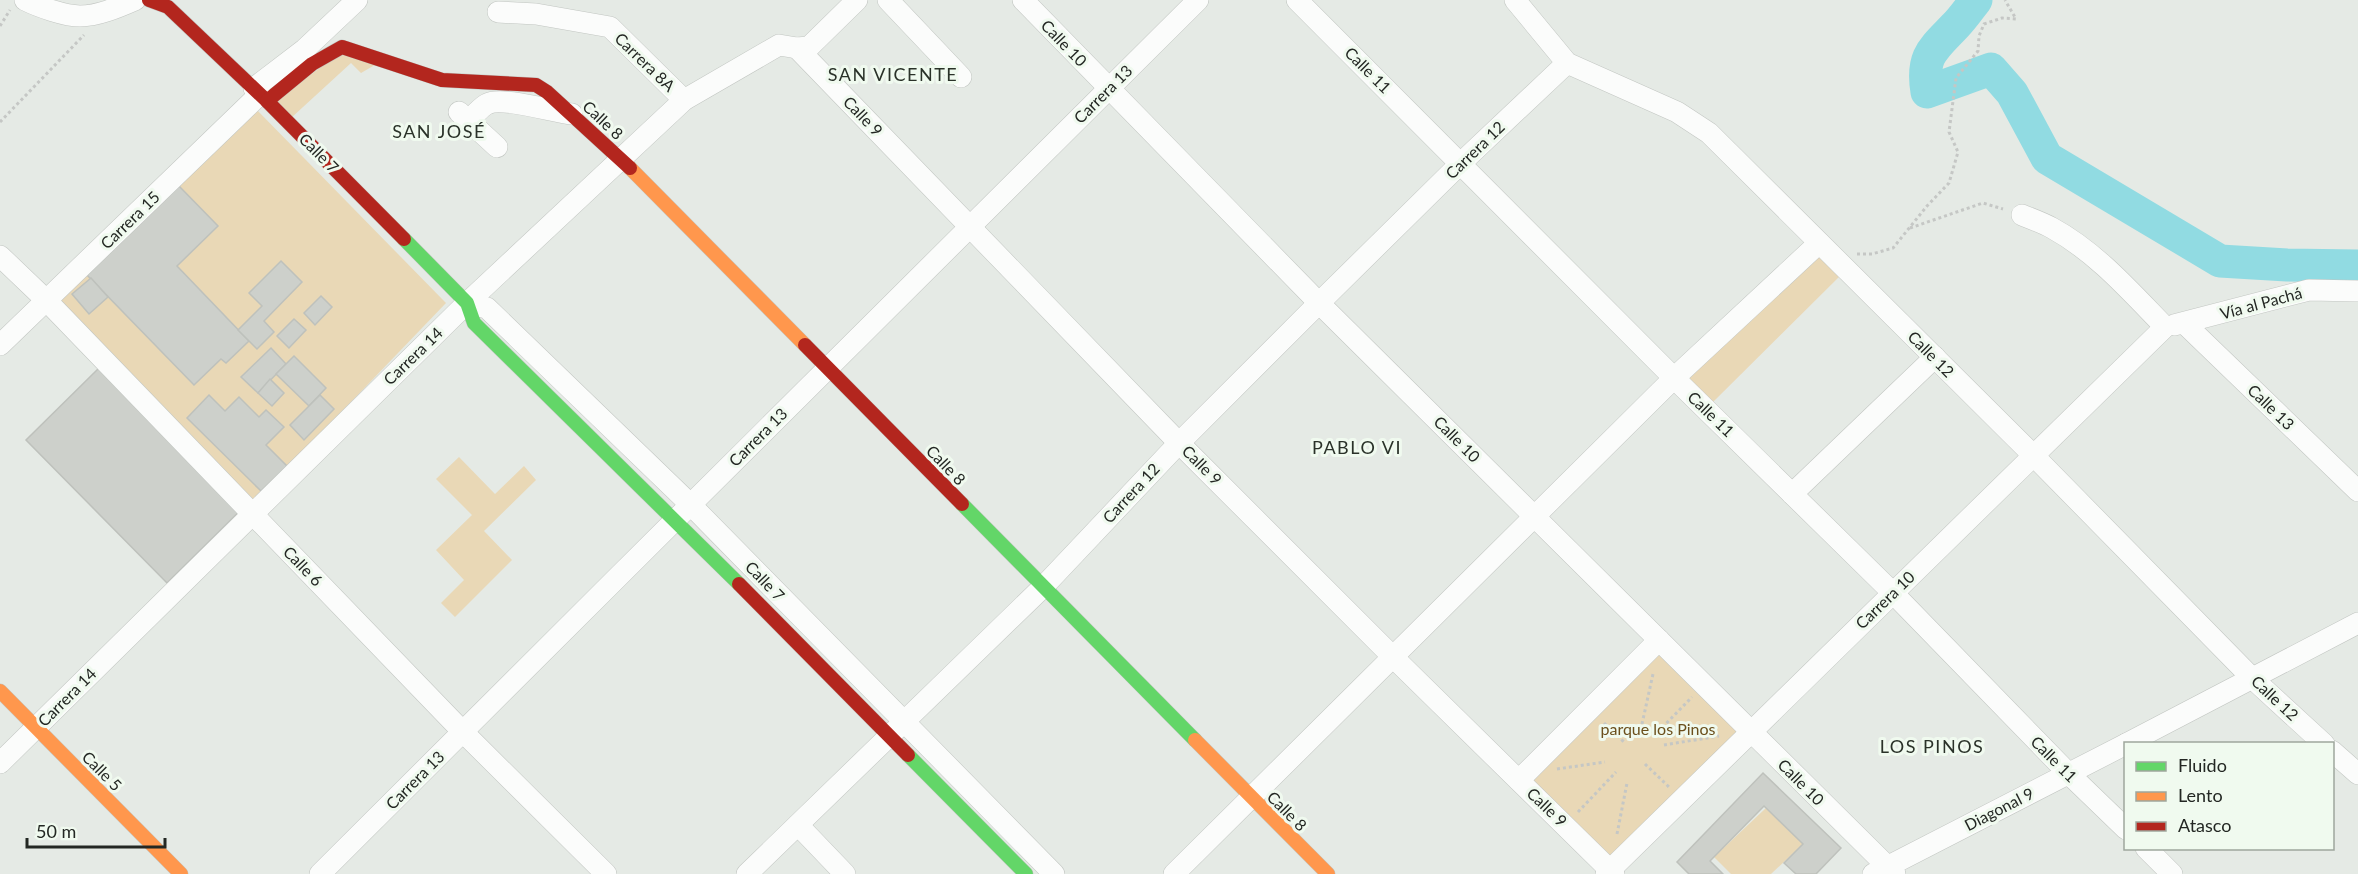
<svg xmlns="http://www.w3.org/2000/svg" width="2358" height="874" font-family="Lato,sans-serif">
	<rect width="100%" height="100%" fill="#e5eae5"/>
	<g fill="#e9d8b6">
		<path d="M342,52L380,62L361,73L351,63L291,118L274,101Z"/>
		<path d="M255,108L446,303L251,506L55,300Z"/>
		<path d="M1819,249L1844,272L1711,404L1685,379Z"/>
		<path d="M459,457L495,494L524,466L536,480L484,531L512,560L455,617L441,603L464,580L436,550L472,515L436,479Z"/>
		<path d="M1659,646L1742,729L1609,859L1527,778Z"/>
		<path d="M1766,808L1803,844L1771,874H1731L1714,857Z"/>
	</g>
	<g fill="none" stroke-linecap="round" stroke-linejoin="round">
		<path stroke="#91dbe2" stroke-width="33" d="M1976,0C1969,9 1963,18 1955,26C1933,49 1921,56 1927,92L1991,69L2012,93L2047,158L2220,261L2287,265L2358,266"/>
	</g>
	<g fill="#cdd0cb" stroke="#bec1bc" stroke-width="1.5">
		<path d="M179,186L218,226L177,266L249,341L226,363L221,359L194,385L87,275Z"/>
		<path d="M281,261L302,282L264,321L274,332L257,349L238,330L262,306L249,293Z"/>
		<path d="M91,278L108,297L89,314L72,294Z"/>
		<path d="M321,296L332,307L315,325L304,313Z"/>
		<path d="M294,319L306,330L289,348L277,336Z"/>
		<path d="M271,348L286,364L258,393L241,377Z"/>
		<path d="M294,356L326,388L309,406L276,374Z"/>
		<path d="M100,367L241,510L167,583L26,440Z"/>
		<path d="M270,379L284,393L272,406L258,393Z"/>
		<path d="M209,395L225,411L239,397L259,417L266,410L284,427L266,445L287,466L261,491L187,418Z"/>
		<path d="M320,395L334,409L304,440L290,425Z"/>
		<path d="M1763,773L1841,848L1816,874H1796L1784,863L1803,844L1764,806L1710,861L1723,874H1689L1677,862Z"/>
	</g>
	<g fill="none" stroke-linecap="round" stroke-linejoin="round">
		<g stroke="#c2c6c2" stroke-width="22">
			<g id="street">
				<path d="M25,0C39,7 65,16 80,16C98,16 119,7 135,0"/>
				<path d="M888,0L961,77"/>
				<path d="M1023,0L1319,303L1895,874"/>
				<path d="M1297,0L1674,378L1893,593L2068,773L2126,829"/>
				<path d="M1515,0L1567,63L1677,112L1709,133L2032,454L2252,678L2324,744"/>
				<path d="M498,12L536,14L610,27L684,100"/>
				<path d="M797,48L1179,443L1393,657L1614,874"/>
				<path d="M254,88L305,49L357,0"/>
				<path d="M459,112L497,147"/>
				<path d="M469,119C475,115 481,107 487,104C502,96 553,112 572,114"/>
				<path d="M2022,215C2032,219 2043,223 2052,228C2096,252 2130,291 2165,327"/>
				<path d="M0,256L46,300L463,732L606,874"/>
				<path d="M467,303L487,308L691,505L1054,874"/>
				<path d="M2184,323L2358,491"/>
				<path d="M2174,325L2309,290L2358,291"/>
				<path d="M0,345L260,94"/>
				<path d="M1792,494L1935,357"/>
				<path d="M2126,744L2358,623"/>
				<path d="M2332,751L2358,774"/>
				<path d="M0,763L467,303L684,100L779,45L797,48L809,47L857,0"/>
				<path d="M1519,780L1659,640"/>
				<path d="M798,825L845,874"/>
				<path d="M2146,848L2172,874"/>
				<path d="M320,874C613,583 903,290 1198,0"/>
				<path d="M747,874L1043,587L1179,443L1319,303L1461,163L1567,63"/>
				<path d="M1174,874L1674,378L1819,243"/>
				<path d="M1606,874L2165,327"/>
				<path d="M1873,874L2126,744"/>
			</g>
		</g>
		<g stroke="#c2c6c2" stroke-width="15">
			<g id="fast">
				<path d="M404,239L467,303L474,323L739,584"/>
				<path d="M962,504L1195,740"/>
				<path d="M908,755L1026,874"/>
			</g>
		</g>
		<g stroke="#c2c6c2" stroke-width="15">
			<g id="slow">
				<path d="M630,168L805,345"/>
				<path d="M0,691L181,874"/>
				<path d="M1195,740L1328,874"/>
			</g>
		</g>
		<g stroke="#c2c6c2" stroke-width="15">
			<g id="jam">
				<path d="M149,0L168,7L267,101L404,239"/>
				<path d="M267,101L312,64L342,47L442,80L536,85L547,92L630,168"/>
				<path d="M805,345L962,504"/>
				<path d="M739,584L908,755"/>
			</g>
		</g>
		<g stroke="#c5c7c5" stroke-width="3" stroke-dasharray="3 3" stroke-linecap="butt">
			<path d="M0,26L10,10"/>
			<path d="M0,122L84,35"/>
			<path d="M1910,228L1983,203L2003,209"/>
			<path d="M1857,254H1872L1893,248L1927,206L1949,183L1958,152L1949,132L1956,78L1978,51L1979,36L1984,24L2002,18L2016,19L2005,0"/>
			<path d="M1604,723L1624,742"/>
			<path d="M1642,724L1653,674"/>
			<path d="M1654,736L1692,697"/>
			<path d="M1664,745L1719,736"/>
			<path d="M1645,764L1669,787"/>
			<path d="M1557,769L1605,762"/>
			<path d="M1578,812L1616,772"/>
			<path d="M1617,834L1627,783"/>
		</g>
		<use href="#street" stroke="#fbfcfb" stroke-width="21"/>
		<use href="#fast" stroke="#63d668" stroke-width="14"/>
		<use href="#slow" stroke="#ff974d" stroke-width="14"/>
		<use href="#jam" stroke="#b3261e" stroke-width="14"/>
	</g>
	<g text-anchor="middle" stroke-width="6" stroke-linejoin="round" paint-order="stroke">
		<g font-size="16" fill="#232723" stroke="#f0faef">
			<text transform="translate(1064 43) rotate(46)" y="6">Calle 10</text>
			<text transform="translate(645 62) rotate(44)" y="6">Carrera 8A</text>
			<text transform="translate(1368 70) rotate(45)" y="6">Calle 11</text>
			<text transform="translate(1103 94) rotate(-45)" y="6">Carrera 13</text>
			<text transform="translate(863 116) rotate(46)" y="6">Calle 9</text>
			<text transform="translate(603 120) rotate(43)" y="6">Calle 8</text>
			<text transform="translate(1475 150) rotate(-44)" y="6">Carrera 12</text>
			<text transform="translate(319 153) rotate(45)" y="6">Calle 7</text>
			<text transform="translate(130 220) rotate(-44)" y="6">Carrera 15</text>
			<text transform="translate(2261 303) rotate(-15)" y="6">Vía al Pachá</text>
			<text transform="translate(1931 354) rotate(45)" y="6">Calle 12</text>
			<text transform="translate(413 356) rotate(-44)" y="6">Carrera 14</text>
			<text transform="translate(2271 407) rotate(44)" y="6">Calle 13</text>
			<text transform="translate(1711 414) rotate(44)" y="6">Calle 11</text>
			<text transform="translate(758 437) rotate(-45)" y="6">Carrera 13</text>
			<text transform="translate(1457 439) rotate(45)" y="6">Calle 10</text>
			<text transform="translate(946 465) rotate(46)" y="6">Calle 8</text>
			<text transform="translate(1202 465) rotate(45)" y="6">Calle 9</text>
			<text transform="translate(1131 493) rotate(-47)" y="6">Carrera 12</text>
			<text transform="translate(303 566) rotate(46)" y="6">Calle 6</text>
			<text transform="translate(765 581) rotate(46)" y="6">Calle 7</text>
			<text transform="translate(1885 600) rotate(-44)" y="6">Carrera 10</text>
			<text transform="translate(67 697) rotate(-45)" y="6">Carrera 14</text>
			<text transform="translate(2275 698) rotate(43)" y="6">Calle 12</text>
			<text transform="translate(2054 759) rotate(45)" y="6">Calle 11</text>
			<text transform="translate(102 771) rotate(45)" y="6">Calle 5</text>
			<text transform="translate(415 780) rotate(-45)" y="6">Carrera 13</text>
			<text transform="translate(1801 782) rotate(45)" y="6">Calle 10</text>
			<text transform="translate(1547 807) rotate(44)" y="6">Calle 9</text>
			<text transform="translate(1999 809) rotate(-27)" y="6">Diagonal 9</text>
			<text transform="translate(1287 811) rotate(45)" y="6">Calle 8</text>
		</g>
		<g font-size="16" fill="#6b4f1c" stroke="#f0faef">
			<text x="1658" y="735">parque los Pinos</text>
		</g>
		<g font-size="18" letter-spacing="1.5" fill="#2a3229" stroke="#f0faef">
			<text x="893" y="81">SAN VICENTE</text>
			<text x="439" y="138">SAN JOSÉ</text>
			<text x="1357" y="454">PABLO VI</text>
			<text x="1932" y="753">LOS PINOS</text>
		</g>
	</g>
	<rect x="2124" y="742" width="210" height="108" fill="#f0faef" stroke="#9ea69d" stroke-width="1.5"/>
	<rect x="2136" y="762" width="30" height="9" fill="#63d668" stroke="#9ea69d" stroke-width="1.5"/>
	<text x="2178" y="772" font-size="18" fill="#232723">Fluido</text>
	<rect x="2136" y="792" width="30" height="9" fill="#ff974d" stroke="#9ea69d" stroke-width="1.5"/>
	<text x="2178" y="802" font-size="18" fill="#232723">Lento</text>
	<rect x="2136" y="822" width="30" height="9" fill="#b3261e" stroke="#9ea69d" stroke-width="1.5"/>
	<text x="2178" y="832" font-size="18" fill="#232723">Atasco</text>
	<path d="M27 838v9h138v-9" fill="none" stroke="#232723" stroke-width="3"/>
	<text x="36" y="838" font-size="18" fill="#232723" stroke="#f0faef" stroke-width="4.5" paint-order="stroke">50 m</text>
</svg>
